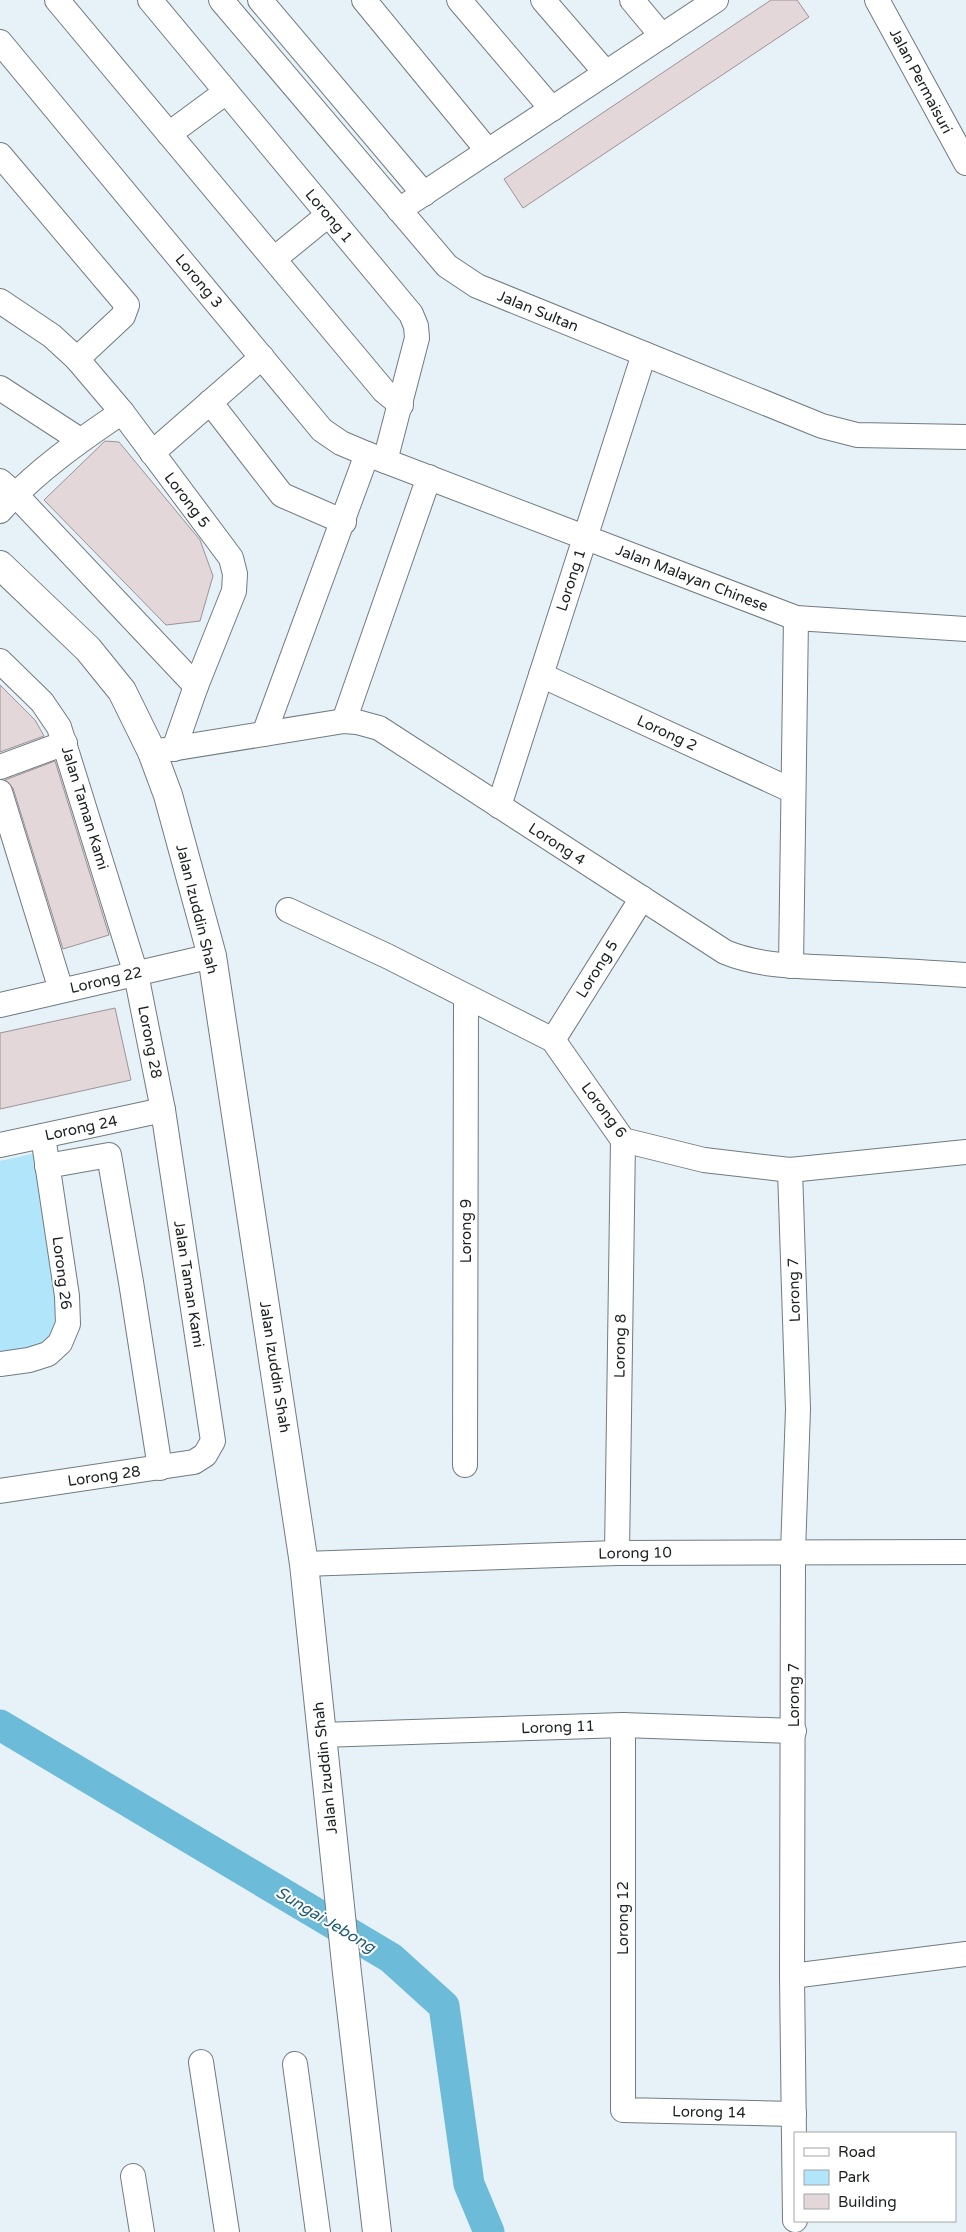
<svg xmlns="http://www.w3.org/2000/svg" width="966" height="2232" font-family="'Varela Round',sans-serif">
	<rect width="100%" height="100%" fill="#e6f2f7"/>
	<path fill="#b0e5fa" d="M36,1153L61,1321C44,1354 34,1349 0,1354V1161Z"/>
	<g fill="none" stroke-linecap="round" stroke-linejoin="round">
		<path stroke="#6cbbd8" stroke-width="31" d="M0,1725L391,1958L444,2006L469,2184L489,2232"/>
	</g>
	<g fill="#e3d7da" stroke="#9d9295">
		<path d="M771,0H797L809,17L523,208L504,179Z"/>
		<path d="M105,441L119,442L200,540L213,576L200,621L166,625L44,500Z"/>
		<path d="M0,685L35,720L44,736L0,752Z"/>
		<path d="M55,761L109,935L63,949L13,788L5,780Z"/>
		<path d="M115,1008L131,1080L0,1109V1033Z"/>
	</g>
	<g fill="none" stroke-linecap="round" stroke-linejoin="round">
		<g stroke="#717b80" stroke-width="26">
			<g id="minor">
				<path d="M57,0L384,391L401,405"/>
				<path d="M150,0L411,314L416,326L417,338L385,461"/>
				<path d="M221,0L447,266L477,286L822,426L857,435L966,437"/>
				<path d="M260,0L424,194"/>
				<path d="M364,0L488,151"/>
				<path d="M459,0L552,109"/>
				<path d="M543,0L606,73"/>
				<path d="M632,0L662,36"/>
				<path d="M877,0L966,163"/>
				<path d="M0,42L322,430L341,443L367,454L796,618L966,629"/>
				<path d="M169,134L226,92"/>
				<path d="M0,155L127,305L123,316L77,359"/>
				<path d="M399,210L716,0"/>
				<path d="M274,259L328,215"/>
				<path d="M0,301L52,336L77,359L122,412L231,558L235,574L234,591L196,686L174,749"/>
				<path d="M0,388L80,440"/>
				<path d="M210,402L282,495L344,522"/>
				<path d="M152,453L262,357"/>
				<path d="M0,481L15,494L196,686"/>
				<path d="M0,511C35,472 79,441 122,412"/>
				<path d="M0,661L42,702L59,727L136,974L163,1110L213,1441L205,1455L194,1462L0,1491"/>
				<path d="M541,675L793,791"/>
				<path d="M344,721L429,477"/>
				<path d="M264,734L367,454"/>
				<path d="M152,752L344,721L357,722L379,728L725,952C761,967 801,966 839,968C881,970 924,972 966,975"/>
				<path d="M0,767L65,743"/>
				<path d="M0,792L61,990"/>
				<path d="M499,806L644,354"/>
				<path d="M288,910L387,956L553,1040L623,1140L704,1160L790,1170L966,1152"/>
				<path d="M791,966L796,618"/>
				<path d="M0,1005L212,956"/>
				<path d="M553,1040L642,898"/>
				<path d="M0,1145L163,1110"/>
				<path d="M47,1166L109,1155L131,1282L160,1468"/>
				<path d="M790,1170L798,1409L793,1552L792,1976L795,2220"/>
				<path d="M0,1364L29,1360L48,1354L60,1343L68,1324L67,1296L43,1136"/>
				<path d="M465,1465L466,997"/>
				<path d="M617,1553L623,1140"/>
				<path d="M304,1564L617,1553L966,1552"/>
				<path d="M623,1725V2110L794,2114"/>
				<path d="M321,1735L623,1725L794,1731"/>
				<path d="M792,1976L966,1954"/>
				<path d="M201,2062L227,2232"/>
				<path d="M295,2064L318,2232"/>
				<path d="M133,2176L142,2232"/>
			</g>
		</g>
		<g stroke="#717b80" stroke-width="30">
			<path id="major" d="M0,565L88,649L122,691L152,752L168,795L212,956L304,1564L347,1973L377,2232"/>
		</g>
		<use href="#minor" stroke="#fff" stroke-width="24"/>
		<use href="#major" stroke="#fff" stroke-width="28"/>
	</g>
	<g text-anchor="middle" stroke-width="4" stroke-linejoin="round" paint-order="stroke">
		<g font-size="15" fill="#1c2022" stroke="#fff">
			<text transform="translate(921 81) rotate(62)" y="5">Jalan Permaisuri</text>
			<text transform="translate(329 216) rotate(50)" y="5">Lorong 1</text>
			<text transform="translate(199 281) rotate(50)" y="5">Lorong 3</text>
			<text transform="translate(538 311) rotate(22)" y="5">Jalan Sultan</text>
			<text transform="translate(187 500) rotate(53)" y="5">Lorong 5</text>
			<text transform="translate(692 578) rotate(21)" y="5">Jalan Malayan Chinese</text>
			<text transform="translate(571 580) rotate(-72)" y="5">Lorong 1</text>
			<text transform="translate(667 733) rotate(25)" y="5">Lorong 2</text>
			<text transform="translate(85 808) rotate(73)" y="5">Jalan Taman Kami</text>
			<text transform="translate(557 844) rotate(33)" y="5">Lorong 4</text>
			<text transform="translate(197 909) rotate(76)" y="5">Jalan Izuddin Shah</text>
			<text transform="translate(597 969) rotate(-58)" y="5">Lorong 5</text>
			<text transform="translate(106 980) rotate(-13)" y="5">Lorong 22</text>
			<text transform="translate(150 1042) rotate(79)" y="5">Lorong 28</text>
			<text transform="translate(604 1110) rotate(53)" y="5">Lorong 6</text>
			<text transform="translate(81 1128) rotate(-12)" y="5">Lorong 24</text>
			<text transform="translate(466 1231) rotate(-90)" y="5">Lorong 9</text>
			<text transform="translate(62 1273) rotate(83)" y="5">Lorong 26</text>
			<text transform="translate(189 1284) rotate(81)" y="5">Jalan Taman Kami</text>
			<text transform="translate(794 1290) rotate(-92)" y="5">Lorong 7</text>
			<text transform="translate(620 1346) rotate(-89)" y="5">Lorong 8</text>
			<text transform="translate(275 1367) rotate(81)" y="5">Jalan Izuddin Shah</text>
			<text transform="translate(104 1476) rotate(-8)" y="5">Lorong 28</text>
			<text transform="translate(635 1553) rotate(-1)" y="5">Lorong 10</text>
			<text transform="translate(794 1695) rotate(-90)" y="5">Lorong 7</text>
			<text transform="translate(558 1727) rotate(-2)" y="5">Lorong 11</text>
			<text transform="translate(325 1768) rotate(-96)" y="5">Jalan Izuddin Shah</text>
			<text transform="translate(623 1918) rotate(-90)" y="5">Lorong 12</text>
			<text transform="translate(709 2112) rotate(1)" y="5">Lorong 14</text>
		</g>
		<g font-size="16" font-style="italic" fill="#1e5d72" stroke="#fff">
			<text transform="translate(326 1919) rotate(31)" y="6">Sungai Jebong</text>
		</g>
	</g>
	<rect x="794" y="2132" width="162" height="90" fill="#ffffff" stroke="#a4a6a7"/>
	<rect x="804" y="2148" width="25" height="8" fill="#ffffff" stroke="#a4a6a7"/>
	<text x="838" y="2157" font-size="15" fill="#1c2022">Road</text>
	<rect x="804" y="2170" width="25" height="15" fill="#b0e5fa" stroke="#a4a6a7"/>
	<text x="838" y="2182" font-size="15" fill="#1c2022">Park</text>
	<rect x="804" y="2194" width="25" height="15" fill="#e3d7da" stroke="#a4a6a7"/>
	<text x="838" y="2207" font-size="15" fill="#1c2022">Building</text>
</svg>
